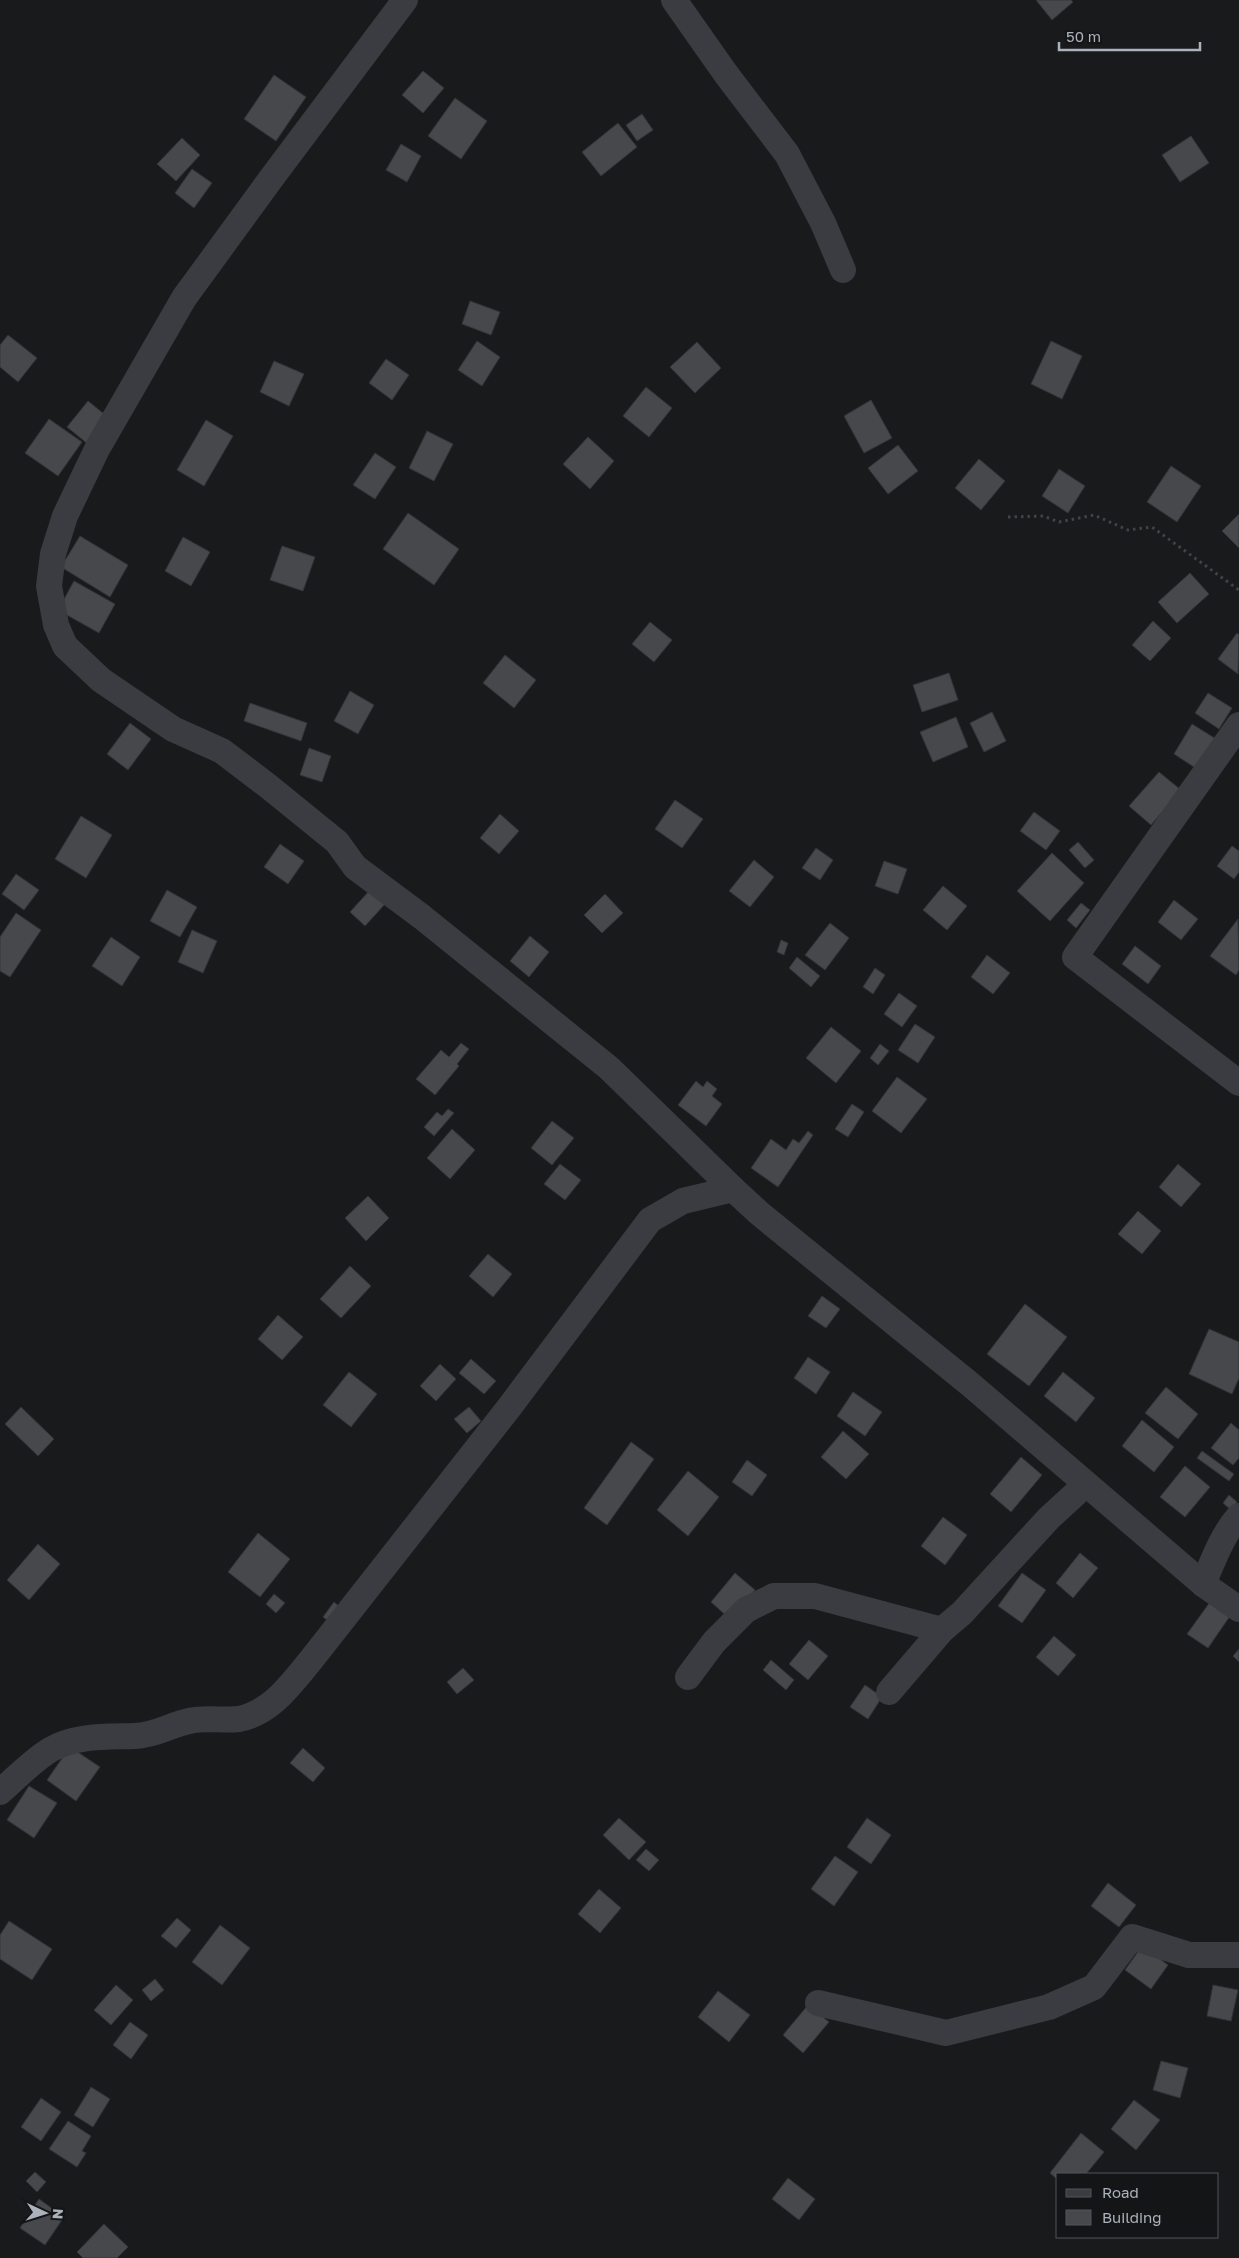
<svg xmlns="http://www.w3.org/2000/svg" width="1239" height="2258" font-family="'Golos Text',sans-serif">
	<rect width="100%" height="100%" fill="#191a1c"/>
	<g fill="#46484c" stroke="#333438">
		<path d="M1036,0H1071L1073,2L1052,20Z"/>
		<path d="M423,71L444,88L423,113L402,95Z"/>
		<path d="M274,75L306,97L276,141L244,119Z"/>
		<path d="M455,98L487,121L461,159L428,136Z"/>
		<path d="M642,114L653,130L637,141L626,125Z"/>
		<path d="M618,123L637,147L601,176L582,152Z"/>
		<path d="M1191,136L1209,163L1180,182L1162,155Z"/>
		<path d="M182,138L200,155L176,181L157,164Z"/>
		<path d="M401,144L421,156L407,182L386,170Z"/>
		<path d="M192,169L212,183L194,208L175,193Z"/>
		<path d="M470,301L500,312L491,335L462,324Z"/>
		<path d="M8,335L37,358L18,382L0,367V345Z"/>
		<path d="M477,341L500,357L482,386L458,370Z"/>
		<path d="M1051,341L1082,356L1062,399L1031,384Z"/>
		<path d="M697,342L721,368L695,393L670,367Z"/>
		<path d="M386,359L409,375L392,400L369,383Z"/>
		<path d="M274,361L304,374L289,406L260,392Z"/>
		<path d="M646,387L672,408L649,437L623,416Z"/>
		<path d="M871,400L892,438L864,453L844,416Z"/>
		<path d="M88,401L109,418L88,444L67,427Z"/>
		<path d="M49,419L82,442L58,476L25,453Z"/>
		<path d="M206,420L233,436L204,486L177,470Z"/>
		<path d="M427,431L453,444L434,481L409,468Z"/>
		<path d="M588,437L614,461L590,489L563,464Z"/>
		<path d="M898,445L918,471L888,494L868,468Z"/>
		<path d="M375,453L396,467L375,499L353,485Z"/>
		<path d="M979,459L1005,481L981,510L955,488Z"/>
		<path d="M1171,466L1201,486L1177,522L1147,502Z"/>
		<path d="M1059,469L1085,486L1068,513L1042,496Z"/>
		<path d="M408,513L459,549L434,585L383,549Z"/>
		<path d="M1239,514V548L1222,531Z"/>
		<path d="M80,536L128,565L110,597L61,567Z"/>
		<path d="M183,537L210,552L191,586L165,571Z"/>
		<path d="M282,546L315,557L303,591L270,580Z"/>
		<path d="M1190,573L1209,594L1177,623L1158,602Z"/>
		<path d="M74,581L115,604L99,633L58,610Z"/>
		<path d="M1153,621L1171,638L1150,661L1132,645Z"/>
		<path d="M650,622L672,640L654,662L632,644Z"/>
		<path d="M1237,633L1239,635L1238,674L1218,659Z"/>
		<path d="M505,655L536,680L514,708L483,683Z"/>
		<path d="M949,673L958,700L922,712L913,685Z"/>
		<path d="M350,691L374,705L358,734L334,721Z"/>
		<path d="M1208,693L1232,708L1219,729L1195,713Z"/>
		<path d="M250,703L307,723L301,741L244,721Z"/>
		<path d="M992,712L1006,741L984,752L970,723Z"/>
		<path d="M956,717L968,747L933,762L920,732Z"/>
		<path d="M130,723L151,739L128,770L107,754Z"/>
		<path d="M1192,724L1216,739L1197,769L1174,754Z"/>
		<path d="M309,748L331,756L322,782L300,775Z"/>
		<path d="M1159,772L1181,790L1151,825L1129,806Z"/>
		<path d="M675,800L703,819L682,848L655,829Z"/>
		<path d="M1034,812L1060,831L1046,850L1020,831Z"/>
		<path d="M500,814L519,831L499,854L480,838Z"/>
		<path d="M81,816L112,835L86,878L55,859Z"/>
		<path d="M1078,842L1094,860L1085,868L1069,850Z"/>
		<path d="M280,844L304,861L288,884L264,867Z"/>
		<path d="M1232,846L1239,851V872L1234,879L1217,866Z"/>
		<path d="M816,848L833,860L820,880L802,868Z"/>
		<path d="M1052,853L1084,883L1050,921L1017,891Z"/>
		<path d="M754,860L774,877L750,907L729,891Z"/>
		<path d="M884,861L907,869L898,894L875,886Z"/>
		<path d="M16,874L39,890L24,910L2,894Z"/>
		<path d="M943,886L967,906L947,930L923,910Z"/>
		<path d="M167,890L197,907L180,937L150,921Z"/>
		<path d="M370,890L385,904L365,926L350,912Z"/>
		<path d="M605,894L623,913L602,933L584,915Z"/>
		<path d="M1174,900L1198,919L1181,940L1158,922Z"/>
		<path d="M1081,903L1090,910L1076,928L1067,920Z"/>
		<path d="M16,913L41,930L10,977L0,971V937Z"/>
		<path d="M1238,919L1239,970L1236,975L1210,956Z"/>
		<path d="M830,923L849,938L825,970L805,955Z"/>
		<path d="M192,930L217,941L203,973L178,962Z"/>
		<path d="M530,936L549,952L529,977L510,961Z"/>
		<path d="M111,937L140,957L122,986L92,966Z"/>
		<path d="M781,940L788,943L784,955L777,952Z"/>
		<path d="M1135,946L1161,966L1148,984L1122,964Z"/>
		<path d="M987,955L1010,973L993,994L971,977Z"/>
		<path d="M797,957L820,976L811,987L789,968Z"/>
		<path d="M875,968L885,975L873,994L863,987Z"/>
		<path d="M899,993L917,1006L902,1027L884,1014Z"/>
		<path d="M915,1024L935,1037L918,1063L898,1050Z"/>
		<path d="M831,1027L861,1051L836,1083L806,1058Z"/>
		<path d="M461,1043L469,1049L457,1064L459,1066L435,1095L416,1079L441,1050L449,1057Z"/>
		<path d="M880,1044L889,1051L878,1065L870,1058Z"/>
		<path d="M897,1077L927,1099L901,1133L872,1111Z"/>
		<path d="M696,1081L703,1087L707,1081L717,1089L712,1096L722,1104L706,1126L678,1105Z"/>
		<path d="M852,1104L864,1112L848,1137L835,1129Z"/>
		<path d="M448,1109L454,1113L434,1136L424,1127L437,1112L442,1116Z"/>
		<path d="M552,1121L574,1138L552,1165L531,1148Z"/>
		<path d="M452,1129L475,1150L450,1179L427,1158Z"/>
		<path d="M808,1131L813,1135L778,1187L751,1168L771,1139L786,1150L793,1139L799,1143Z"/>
		<path d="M560,1164L581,1180L565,1200L544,1184Z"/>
		<path d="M1178,1164L1201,1184L1181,1207L1159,1187Z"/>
		<path d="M368,1196L389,1218L366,1241L345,1218Z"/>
		<path d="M1138,1211L1161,1231L1142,1254L1118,1234Z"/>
		<path d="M488,1254L512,1274L493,1297L469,1276Z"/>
		<path d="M350,1266L371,1286L341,1318L320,1299Z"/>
		<path d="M822,1296L840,1309L826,1328L808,1316Z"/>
		<path d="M1025,1304L1067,1337L1029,1386L987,1354Z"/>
		<path d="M278,1315L303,1337L282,1360L258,1339Z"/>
		<path d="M1209,1329L1239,1342V1378L1232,1394L1189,1374Z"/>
		<path d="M808,1357L830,1372L816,1394L794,1378Z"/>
		<path d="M471,1359L496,1381L484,1394L459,1373Z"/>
		<path d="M440,1364L456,1379L436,1401L420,1386Z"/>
		<path d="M349,1372L377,1394L351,1427L323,1405Z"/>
		<path d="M1063,1372L1095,1398L1076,1422L1044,1396Z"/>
		<path d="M1166,1387L1198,1414L1178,1439L1145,1413Z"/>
		<path d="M853,1392L882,1412L865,1436L837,1416Z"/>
		<path d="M21,1407L54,1439L38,1456L5,1424Z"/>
		<path d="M469,1407L481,1421L467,1433L454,1419Z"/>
		<path d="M1142,1420L1174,1447L1154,1472L1122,1446Z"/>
		<path d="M1231,1423L1239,1430V1458L1233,1465L1211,1448Z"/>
		<path d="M843,1431L869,1454L846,1479L821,1457Z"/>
		<path d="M631,1442L654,1459L607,1525L584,1508Z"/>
		<path d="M1202,1451L1234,1474L1229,1481L1197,1458Z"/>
		<path d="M1021,1457L1042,1475L1011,1512L990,1494Z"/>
		<path d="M747,1460L767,1475L752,1496L732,1482Z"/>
		<path d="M1185,1466L1210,1487L1185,1517L1160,1497Z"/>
		<path d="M688,1471L719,1497L688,1536L657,1510Z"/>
		<path d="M1229,1495L1237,1502L1231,1510L1223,1503Z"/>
		<path d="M943,1517L967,1535L945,1565L921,1546Z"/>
		<path d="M258,1533L290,1559L260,1597L228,1572Z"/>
		<path d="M38,1544L60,1564L29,1600L7,1580Z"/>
		<path d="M1080,1553L1098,1568L1073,1598L1056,1583Z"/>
		<path d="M735,1573L755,1590L730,1619L711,1602Z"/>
		<path d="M1022,1573L1046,1590L1022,1623L998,1606Z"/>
		<path d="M274,1594L285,1603L276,1613L266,1604Z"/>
		<path d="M334,1602L341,1608L330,1622L323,1617Z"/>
		<path d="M1210,1602L1230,1616L1208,1648L1187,1634Z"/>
		<path d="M1054,1636L1076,1655L1058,1676L1036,1657Z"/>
		<path d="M809,1640L828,1656L808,1680L789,1664Z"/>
		<path d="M1239,1649V1662L1233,1656Z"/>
		<path d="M771,1660L794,1680L786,1690L763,1670Z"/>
		<path d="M463,1668L474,1680L457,1694L447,1682Z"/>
		<path d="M865,1685L882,1697L868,1719L850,1707Z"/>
		<path d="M70,1747L100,1767L76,1801L47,1780Z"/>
		<path d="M303,1748L325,1768L313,1782L290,1763Z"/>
		<path d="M29,1786L57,1803L34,1838L7,1820Z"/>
		<path d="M619,1818L646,1842L629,1860L603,1835Z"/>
		<path d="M867,1818L891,1835L871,1864L847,1847Z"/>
		<path d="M646,1849L659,1860L649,1871L636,1860Z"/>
		<path d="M835,1856L858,1872L834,1906L811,1889Z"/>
		<path d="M1108,1883L1136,1905L1119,1927L1091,1906Z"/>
		<path d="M599,1889L621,1908L600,1933L578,1914Z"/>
		<path d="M177,1918L191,1930L176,1948L161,1936Z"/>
		<path d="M9,1921L52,1949L32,1980L0,1959V1935Z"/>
		<path d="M220,1925L250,1948L222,1985L192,1962Z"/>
		<path d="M1142,1946L1168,1965L1151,1989L1125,1970Z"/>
		<path d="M155,1979L164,1990L151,2001L142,1990Z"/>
		<path d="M116,1985L133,2000L111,2025L94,2010Z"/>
		<path d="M1213,1985L1238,1990L1231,2021L1207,2016Z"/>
		<path d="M718,1991L750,2015L729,2042L698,2017Z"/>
		<path d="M808,2005L829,2022L803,2053L783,2035Z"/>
		<path d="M130,2022L148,2035L131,2059L113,2045Z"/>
		<path d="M1161,2061L1188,2068L1180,2098L1153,2090Z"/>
		<path d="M91,2087L110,2099L93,2127L74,2115Z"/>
		<path d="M41,2098L61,2112L41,2141L21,2127Z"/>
		<path d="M1134,2100L1160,2120L1136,2150L1111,2129Z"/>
		<path d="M68,2121L91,2136L82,2151L86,2153L77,2167L49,2149Z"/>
		<path d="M1081,2133L1104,2152L1086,2174H1058V2180L1050,2173Z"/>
		<path d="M35,2172L46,2182L37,2192L26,2181Z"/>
		<path d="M788,2178L815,2199L799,2220L772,2199Z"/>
		<path d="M39,2199L64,2217L45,2245L20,2228Z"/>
		<path d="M104,2224L128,2247L117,2258H83L77,2252Z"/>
	</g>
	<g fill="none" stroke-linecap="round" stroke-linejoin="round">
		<path stroke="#404348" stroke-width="3" stroke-dasharray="2.5 4" stroke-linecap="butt" d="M1008,517L1043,516L1059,522L1094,515L1128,530L1152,527L1239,590"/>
		<g stroke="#3a3c41" stroke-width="26">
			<path d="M405,0L273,176L184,298L97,449L65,516L53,554L49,586L56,625L65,646L101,680L173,729L222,751L268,786L337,842L355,867L422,917L609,1068L733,1189"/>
			<path d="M674,0L726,74L787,154L823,223L843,270"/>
			<path d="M1239,725L1075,957L1239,1083"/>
			<path d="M1203,1584C1213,1561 1222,1535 1239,1516"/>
			<path d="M688,1677L714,1642L746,1610L774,1596H815L942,1630"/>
			<path d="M889,1692L942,1630L962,1613L1049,1518L1085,1485"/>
			<path d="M0,1792C16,1778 32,1761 50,1750C75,1735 106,1737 135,1736C156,1735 170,1725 189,1721C206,1717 223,1721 239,1719C271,1713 291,1684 311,1660L508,1409L650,1220L683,1201L733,1189L759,1213L971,1385L1203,1584L1239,1609"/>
			<path d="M818,2003L946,2033L1049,2007L1094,1987L1132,1937L1189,1955H1239"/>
		</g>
	</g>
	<rect x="1056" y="2173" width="162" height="65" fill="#141517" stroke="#515459"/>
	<rect x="1066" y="2189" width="25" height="8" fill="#3a3c41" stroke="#515459"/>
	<text x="1102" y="2198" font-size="15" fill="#acb2bc">Road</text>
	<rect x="1066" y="2210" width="25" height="15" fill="#46484c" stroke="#515459"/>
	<text x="1102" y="2223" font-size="15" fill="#acb2bc">Building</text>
	<g transform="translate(45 2213) rotate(94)" stroke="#141517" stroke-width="4" paint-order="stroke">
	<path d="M0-4L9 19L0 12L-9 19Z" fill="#acb2bc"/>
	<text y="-8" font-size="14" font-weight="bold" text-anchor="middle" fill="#acb2bc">N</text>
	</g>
	<path d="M1059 42v8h141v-8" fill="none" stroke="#acb2bc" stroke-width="2.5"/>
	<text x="1066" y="42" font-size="15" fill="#acb2bc" stroke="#141517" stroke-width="4" paint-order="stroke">50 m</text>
</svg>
